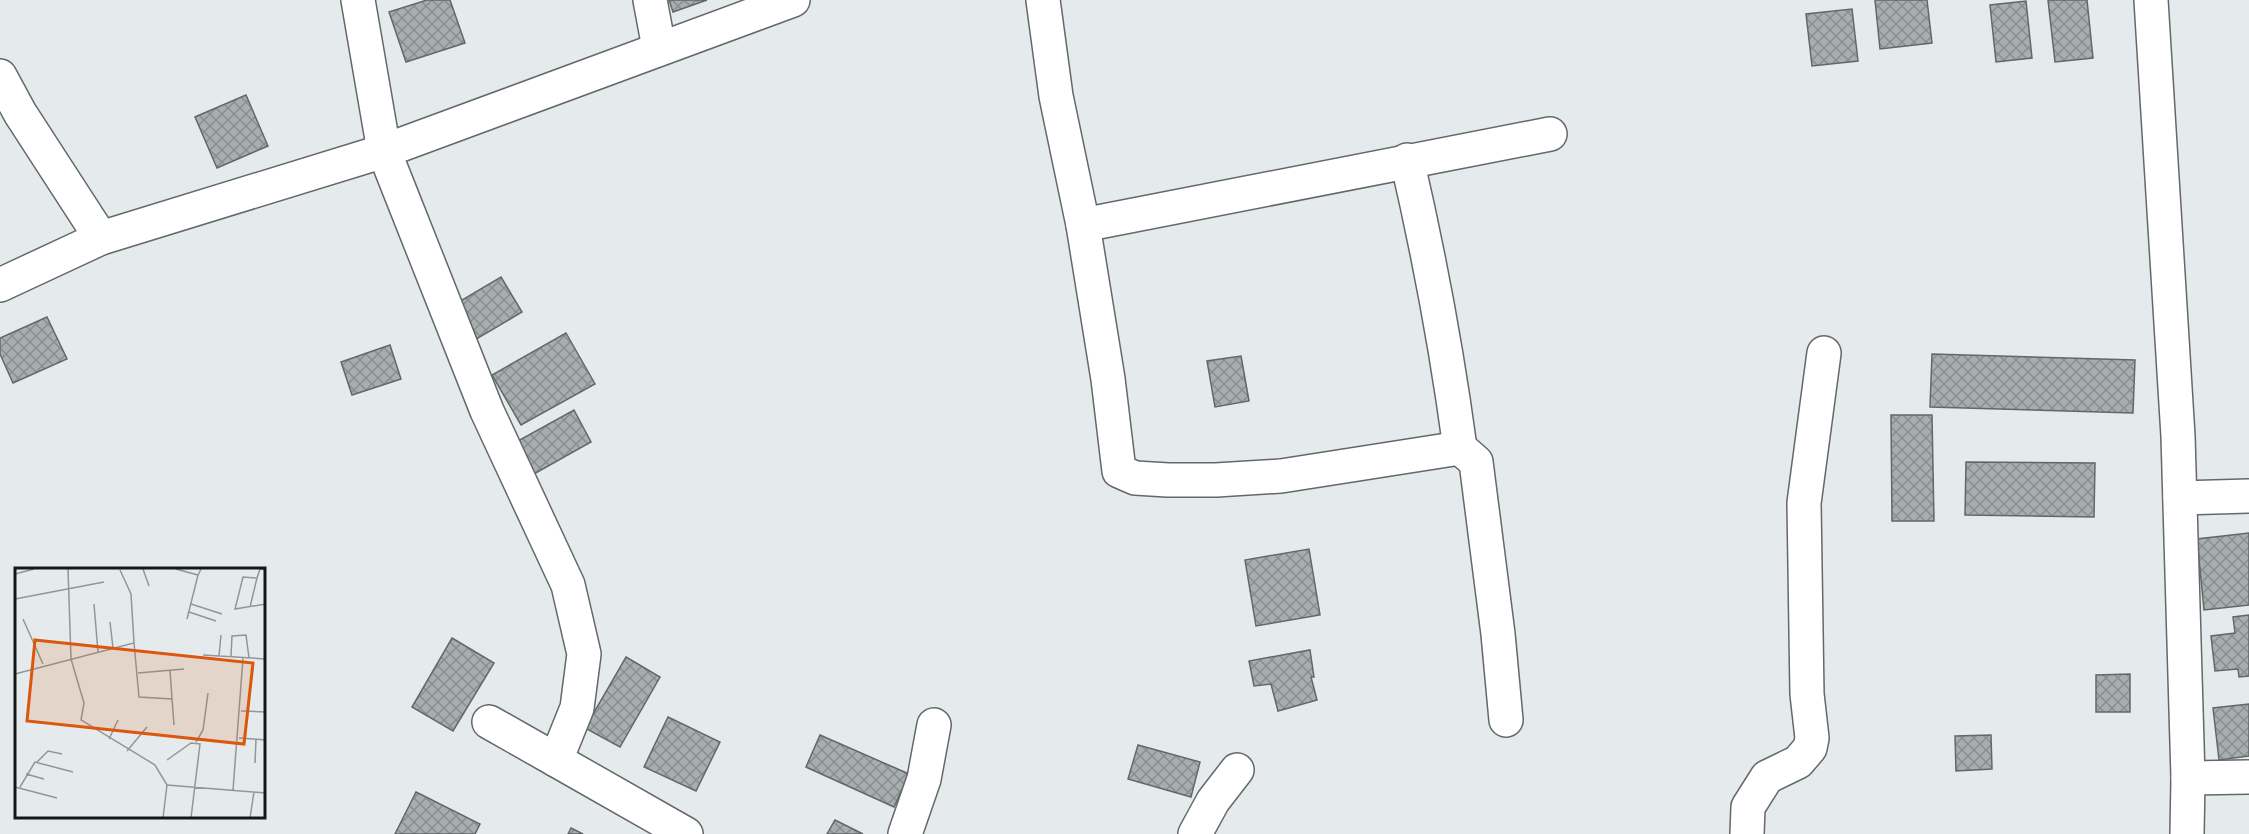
<svg xmlns="http://www.w3.org/2000/svg" width="2249" height="834" font-family="Overpass,sans-serif">
	<defs>
		<pattern id="building-cross-hatch" width="8" height="8" patternUnits="userSpaceOnUse" patternTransform="scale(1.5)"><rect width="8" height="8" fill="#a8aeaf"/><path d="M0 0l8 8M0 8l8-8" fill="none" stroke="#888d8d"/></pattern>
	</defs>
	<rect width="100%" height="100%" fill="#e5ebec"/>
	<g fill="url(#building-cross-hatch)" stroke="#626868" stroke-width="1.5">
		<path d="M427,0H450L465,43L406,62L389,12Z"/>
		<path d="M669,0H707L673,12Z"/>
		<path d="M1875,0H1927L1932,43L1880,49Z"/>
		<path d="M2048,0H2087L2093,58L2055,62Z"/>
		<path d="M2026,1L2032,58L1996,62L1990,5Z"/>
		<path d="M1852,9L1858,61L1812,66L1806,14Z"/>
		<path d="M246,95L268,146L217,168L195,117Z"/>
		<path d="M501,277L522,312L473,341L452,306Z"/>
		<path d="M47,317L67,359L13,383L0,354V338Z"/>
		<path d="M566,333L595,384L521,425L492,375Z"/>
		<path d="M390,345L401,379L352,395L341,362Z"/>
		<path d="M1932,354L2135,360L2133,413L1930,407Z"/>
		<path d="M1241,356L1249,401L1215,407L1207,361Z"/>
		<path d="M574,410L591,442L534,474L516,442Z"/>
		<path d="M1891,415H1932L1934,521H1892Z"/>
		<path d="M1966,462L2095,463L2094,517L1965,515Z"/>
		<path d="M2249,533V605L2204,610L2197,539Z"/>
		<path d="M1309,549L1320,615L1256,626L1245,560Z"/>
		<path d="M2249,615V676L2239,677L2238,669L2215,671L2211,636L2235,633L2233,617Z"/>
		<path d="M452,638L494,663L453,731L412,707Z"/>
		<path d="M1310,650L1314,677H1311L1317,700L1278,711L1271,684L1254,686L1249,661Z"/>
		<path d="M626,657L660,677L620,747L585,728Z"/>
		<path d="M2130,674V712H2096V675Z"/>
		<path d="M2249,704V756L2219,760L2213,708Z"/>
		<path d="M668,717L720,742L696,791L644,767Z"/>
		<path d="M820,735L909,774L894,807L806,767Z"/>
		<path d="M1991,735L1992,769L1956,771L1955,736Z"/>
		<path d="M1138,745L1200,762L1191,797L1128,779Z"/>
		<path d="M416,792L480,824L475,834H395Z"/>
		<path d="M835,820L863,834H827Z"/>
		<path d="M571,828L583,834H568Z"/>
	</g>
	<g fill="none" stroke-linecap="round" stroke-linejoin="round">
		<g stroke="#636969" stroke-width="36">
			<g id="minor">
				<path d="M358,0L384,151L487,411L568,585L584,654L577,708L556,760L686,834"/>
				<path d="M650,0L659,48"/>
				<path d="M1043,0L1056,96L1083,225L1108,379L1119,471L1135,478L1168,480H1216L1281,476L1460,448L1476,462L1498,634L1506,720"/>
				<path d="M2151,0L2178,436L2188,778L2187,834"/>
				<path d="M0,76L20,113L101,238"/>
				<path d="M1407,160C1429,255 1447,351 1460,448"/>
				<path d="M1083,225L1550,134"/>
				<path d="M0,285L101,238L384,151L793,0"/>
				<path d="M2180,498L2249,496"/>
				<path d="M489,722L556,760"/>
				<path d="M2188,778L2249,777"/>
				<path d="M905,834L924,779L934,725"/>
				<path d="M1195,834L1213,801L1237,770"/>
				<path d="M1747,834L1748,807L1767,777L1798,762L1810,748L1812,738L1807,694L1804,503L1824,353"/>
			</g>
		</g>
		<use href="#minor" stroke="#fff" stroke-width="33"/>
	</g>
	<g transform="translate(15 568)">
		<rect width="250" height="250" fill="#e5ebec"/>
		<path fill="none" stroke="#929697" stroke-width="1.5" d="M53,1L56,91L69,135L66,152L140,197L152,217L251,225M128,1L134,18M161,1L183,7L186,1M251,2L245,1L242,10L228,9L220,41L251,36M0,6L19,1M0,31L89,14M79,36L83,84M176,36L207,46M235,39L242,10M174,44L201,53M8,51L28,96M172,51L183,7M95,54L98,80M119,75L124,129L157,131L159,157M188,87L251,91M204,88L206,67M216,88L217,68L231,67L234,90M155,102L157,131M123,105L169,101M0,106L119,75L116,26L105,2M226,143L251,144M224,170L251,172M94,171L103,152M181,174L188,162L193,125M112,183L132,159M152,192L176,175L185,176L176,250M22,194L33,183L47,186M240,195L241,171M11,206L29,211M0,219L42,230M5,219L20,194L58,204M218,222L228,90M148,250L152,217M235,250L239,224"/>
		<path fill="#dd560d" fill-opacity="0.15" stroke="#dd560d" stroke-width="3" d="M20,72L238,95L229,176L12,153Z"/>
		<rect width="250" height="250" fill="none" stroke="#151717" stroke-width="3"/>
	</g>
</svg>
